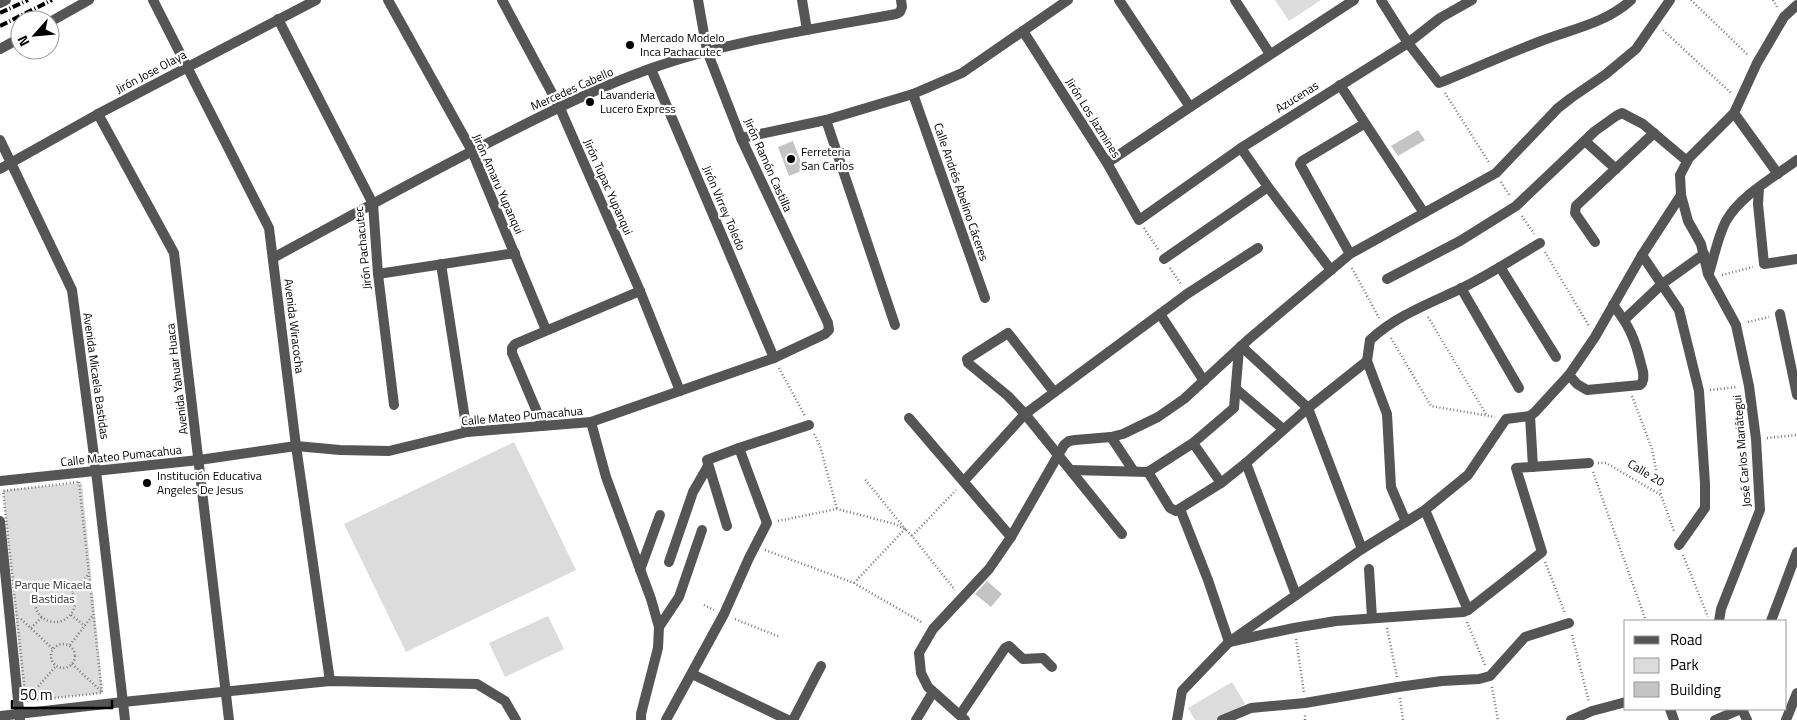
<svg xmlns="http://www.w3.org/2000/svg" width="1797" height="720" font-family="'Titillium Web',sans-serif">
	<rect width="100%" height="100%" fill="#fff"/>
	<g fill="#dcdcdc">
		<path d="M1275,0H1321L1289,21Z"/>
		<path d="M514,442L576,570L406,652L344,524Z"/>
		<path d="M82,483L103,693L24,701L3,490Z"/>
		<path d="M548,616L564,649L505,677L489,643Z"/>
		<path d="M1232,682L1245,704L1218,720H1195L1188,708Z"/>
	</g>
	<g fill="#c4c4c4">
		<path d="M1418,130L1425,140L1398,156L1391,146Z"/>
		<path d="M793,141L804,170L789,176L778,147Z"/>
		<path d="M987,581L1002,594L991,607L975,594Z"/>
	</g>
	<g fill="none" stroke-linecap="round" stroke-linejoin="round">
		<g stroke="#777" stroke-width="2.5" stroke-dasharray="1 2.5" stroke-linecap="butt">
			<path d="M1691,0L1748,55"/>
			<path d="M1773,0L1777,7"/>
			<path d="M1663,30L1731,93"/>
			<path d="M1445,93L1490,164"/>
			<path d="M1501,182L1510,196"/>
			<path d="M1522,216L1534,234"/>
			<path d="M1144,228L1159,251"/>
			<path d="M1545,252L1589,326"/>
			<path d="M1170,268L1181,284"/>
			<path d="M1352,268L1379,318"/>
			<path d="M1722,275L1753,267"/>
			<path d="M1428,317L1486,414"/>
			<path d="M1748,322L1769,317"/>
			<path d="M1391,338L1431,406L1495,417"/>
			<path d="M779,368L805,416"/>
			<path d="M1710,390L1737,387"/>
			<path d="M1632,396L1652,449L1661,495"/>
			<path d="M814,434L820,446L837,509"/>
			<path d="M1767,438L1797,435"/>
			<path d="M1598,463H1606L1661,495L1674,531"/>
			<path d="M1593,472L1646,621"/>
			<path d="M79,482L102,693L26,701L3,491Z"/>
			<path d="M778,521L837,509L895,524L905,529L912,536L955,590"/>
			<path d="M912,536L956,490"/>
			<path d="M765,550L854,583L923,623"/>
			<path d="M1683,555L1708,617"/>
			<path d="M1545,562L1565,613"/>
			<circle cx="55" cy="602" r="20"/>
			<path d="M854,583L905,529L864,478"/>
			<path d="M72,591L89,574"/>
			<path d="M704,605L714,610"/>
			<path d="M71,615L85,626"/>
			<path d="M21,619L53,649"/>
			<path d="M735,619L780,637"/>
			<path d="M1467,622L1485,665"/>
			<path d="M31,628L42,617"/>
			<path d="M1387,628L1397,677"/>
			<path d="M1572,635L1589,702"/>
			<path d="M1296,639L1304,693"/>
			<circle cx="63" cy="656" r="12"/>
			<path d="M70,645L93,615"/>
			<path d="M72,664L102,692"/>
			<path d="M1492,687L1498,720"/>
			<path d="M29,697L56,666"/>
			<path d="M1400,698L1403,720"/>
			<path d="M1305,720V714"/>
		</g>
		<g stroke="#555" stroke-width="10">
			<path d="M153,0L269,228L296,446L330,681"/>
			<path d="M388,0L472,151L546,330"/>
			<path d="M502,0L559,106L640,291L680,391"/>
			<path d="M802,0L807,30"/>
			<path d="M1119,0L1190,107"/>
			<path d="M1235,0L1270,54"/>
			<path d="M1381,0L1408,43L1439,83C1473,69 1507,54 1541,41C1572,29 1606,23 1631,0"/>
			<path d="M278,19L373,204L378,274L394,405"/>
			<path d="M1023,31L1107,163L1139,220L1241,148L1408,43L1440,18L1472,0"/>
			<path d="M651,69L774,358"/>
			<path d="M1340,85L1424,213"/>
			<path d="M913,94L985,298"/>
			<path d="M1734,113L1778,174"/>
			<path d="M98,114L174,253L229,720"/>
			<path d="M826,120L895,325"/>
			<path d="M741,138L826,120L913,94L962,73L1068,0"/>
			<path d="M0,140L72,290L96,471L125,720"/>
			<path d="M1585,141L1616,169"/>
			<path d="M1241,148L1268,187L1331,270"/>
			<path d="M1107,163L1190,107L1354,0"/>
			<path d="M0,169L98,114L316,0"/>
			<path d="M1759,188L1758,204L1764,264L1797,259"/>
			<path d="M1595,242L1575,213L1576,206L1654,133"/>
			<path d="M1350,254L1300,164L1302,161L1364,124"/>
			<path d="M1642,255L1679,310L1699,391L1705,484V508L1679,545"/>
			<path d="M273,258C345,219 417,179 490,142C543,115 596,88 652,68C730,41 814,29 896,14L900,12L902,7L901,0"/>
			<path d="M1164,259L1268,187"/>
			<path d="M441,264L467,432"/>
			<path d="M1500,267L1556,357"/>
			<path d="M1709,273C1714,257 1718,236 1726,221C1741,195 1773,178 1797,160"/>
			<path d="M378,274L515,253"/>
			<path d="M1387,279L1460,241L1516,206L1595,131L1616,116L1622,113L1643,124L1687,161"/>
			<path d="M1461,288L1519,388"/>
			<path d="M1160,314L1204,381"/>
			<path d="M1780,314L1797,395"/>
			<path d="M1625,319L1662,284L1704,254"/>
			<path d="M1241,346L1308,408L1362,549"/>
			<path d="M1367,361L1387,414L1391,487L1406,522"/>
			<path d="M1569,375L1577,384L1587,390L1640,385L1642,383C1645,377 1643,371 1641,364C1635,339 1629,325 1613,305"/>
			<path d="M1236,389L1283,429"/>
			<path d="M1054,392L1008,333L967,359L968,363L1008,396L1025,414L1122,534"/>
			<path d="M1530,416L1533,467"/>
			<path d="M909,418L1011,537"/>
			<path d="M591,422L606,477L651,599L659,627L658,648L641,714V720"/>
			<path d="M543,426L512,353V348L515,344L640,291"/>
			<path d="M1111,437L1133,470"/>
			<path d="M1193,443L1221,483"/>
			<path d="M1246,463L1296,595"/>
			<path d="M1071,470L1148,472L1193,443L1234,408L1239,349"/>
			<path d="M1148,472L1170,508L1176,511L1221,483L1246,463L1308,408L1367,361L1370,340C1396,316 1428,304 1460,289C1487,276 1513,259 1540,243"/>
			<path d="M0,481L199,460L296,446L340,450L389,451L467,432L591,422L774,358L825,334L829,330L828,323L741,138L707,51L698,0"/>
			<path d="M964,481L1025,414L1187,294L1258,248"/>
			<path d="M1180,509L1208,580L1229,642L1294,628L1336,621L1463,612L1468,610L1542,552L1516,468L1589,463"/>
			<path d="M1425,510L1468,610"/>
			<path d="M0,521L20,720"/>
			<path d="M727,526L707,460L739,448L809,425"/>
			<path d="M669,562L693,492L708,466"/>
			<path d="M1369,569L1372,618"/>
			<path d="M640,570L660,515"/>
			<path d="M1719,621L1721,609L1760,510L1756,439L1749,386L1736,325L1708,274L1701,244L1688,221L1681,195L1680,175L1689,158L1734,113L1757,63L1784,17L1797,5"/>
			<path d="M1771,621L1797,552"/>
			<path d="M659,627L679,597L702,530"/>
			<path d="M692,674L788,720"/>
			<path d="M1670,709L1674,720"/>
			<path d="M1742,709L1747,720"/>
			<path d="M960,715L1005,648L1009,646L1023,659L1043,658L1052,667"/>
			<path d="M0,716L123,702L330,681L477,684L505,701L516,720"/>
			<path d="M666,720L724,614L749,558L767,523L739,448"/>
			<path d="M793,720L821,666"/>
			<path d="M916,720L933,692"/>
			<path d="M965,720L928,687L921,673L919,653L933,629L989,569L1011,537L1064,445L1069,441L1075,440L1111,437L1123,434L1158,417L1184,399L1249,339L1350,254L1496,173L1558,108L1571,98L1606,74L1636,49L1670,0"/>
			<path d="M1177,720L1182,691L1229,642L1362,549L1425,510L1468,475L1506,419L1530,416L1535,412L1569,375L1595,337L1642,255L1681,195"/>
			<path d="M1222,720L1251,708L1305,703L1398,687L1442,681L1479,679L1490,676L1525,637L1569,623"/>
			<path d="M1571,720L1592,711L1626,702"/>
			<path d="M1715,720L1741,709"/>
			<path d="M1786,720L1797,693"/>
		</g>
		<g stroke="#555" stroke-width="10">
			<path d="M0,3L6,0"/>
			<path d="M50,22L89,0"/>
			<path d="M0,49L20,38"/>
		</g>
		<g stroke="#000" stroke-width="4" stroke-dasharray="8 2.5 1 2.5" stroke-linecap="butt">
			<path d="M0,13L28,0"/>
			<path d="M0,26L52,0"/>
		</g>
	</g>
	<g fill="#000" stroke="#fff" stroke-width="2">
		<circle cx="630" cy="45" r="5"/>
		<circle cx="590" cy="102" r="5"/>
		<circle cx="791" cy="159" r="5"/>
		<circle cx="147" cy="483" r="5"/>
	</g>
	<g text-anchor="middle" stroke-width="4.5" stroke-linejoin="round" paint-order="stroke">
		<g font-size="12" fill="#000" stroke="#fff" text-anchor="start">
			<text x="640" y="42">Mercado Modelo<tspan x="640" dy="14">Inca Pachacutec</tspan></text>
			<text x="600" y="99">Lavanderia<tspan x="600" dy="14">Lucero Express</tspan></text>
			<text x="801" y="156">Ferreteria<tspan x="801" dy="14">San Carlos</tspan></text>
			<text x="157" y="480">Institución Educativa<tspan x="157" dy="14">Angeles De Jesus</tspan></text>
		</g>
		<g font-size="12" fill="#000" stroke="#fff">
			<text transform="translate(151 72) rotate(-28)" y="4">Jirón Jose Olaya</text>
			<text transform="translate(572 89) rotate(-24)" y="4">Mercedes Cabello</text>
			<text transform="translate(1297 97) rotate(-32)" y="4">Azucenas</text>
			<text transform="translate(1093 118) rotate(58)" y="4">Jirón Los Jazmines</text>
			<text transform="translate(768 165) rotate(66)" y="4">Jirón Ramón Castilla</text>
			<text transform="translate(498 184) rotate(66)" y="4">Jirón Amaru Yupanqui</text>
			<text transform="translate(608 187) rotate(66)" y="4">Jirón Tupac Yupanqui</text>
			<text transform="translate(961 192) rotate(71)" y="4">Calle Andrés Abelino Cáceres</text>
			<text transform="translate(724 208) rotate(67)" y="4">Jirón Virrey Toledo</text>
			<text transform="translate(363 248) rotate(-96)" y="4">Jirón Pachacutec</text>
			<text transform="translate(294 326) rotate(83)" y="4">Avenida Wiracocha</text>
			<text transform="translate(96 376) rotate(82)" y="4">Avenida Micaela Bastidas</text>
			<text transform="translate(177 379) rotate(-97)" y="4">Avenida Yahuar Huaca</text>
			<text transform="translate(522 416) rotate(-5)" y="4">Calle Mateo Pumacahua</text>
			<text transform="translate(1742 451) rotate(-95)" y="4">José Carlos Mariátegui</text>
			<text transform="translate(121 456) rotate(-6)" y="4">Calle Mateo Pumacahua</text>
			<text transform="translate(1646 473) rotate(31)" y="4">Calle 20</text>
		</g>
		<g font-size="12" fill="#333" stroke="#fff">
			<text x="53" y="589">Parque Micaela<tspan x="53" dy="14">Bastidas</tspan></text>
		</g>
	</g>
	<rect x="1624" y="620" width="162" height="90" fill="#ffffff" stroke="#999999"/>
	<rect x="1634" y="636" width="25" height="8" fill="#555555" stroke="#999999"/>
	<text x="1670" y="645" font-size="15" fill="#000000">Road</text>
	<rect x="1634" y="658" width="25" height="15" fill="#dcdcdc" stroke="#999999"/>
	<text x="1670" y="670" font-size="15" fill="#000000">Park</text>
	<rect x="1634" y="682" width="25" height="15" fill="#c4c4c4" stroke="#999999"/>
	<text x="1670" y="695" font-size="15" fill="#000000">Building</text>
	<g transform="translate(35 35) rotate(243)"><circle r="24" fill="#ffffff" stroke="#999999"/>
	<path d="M0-4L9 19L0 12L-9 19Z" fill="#000000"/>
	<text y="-8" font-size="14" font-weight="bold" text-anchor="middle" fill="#000000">N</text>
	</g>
	<path d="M12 700v8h100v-8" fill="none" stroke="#000000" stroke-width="2.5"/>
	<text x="20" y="700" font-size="15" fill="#000000" stroke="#ffffff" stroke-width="4" paint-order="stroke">50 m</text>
</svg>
